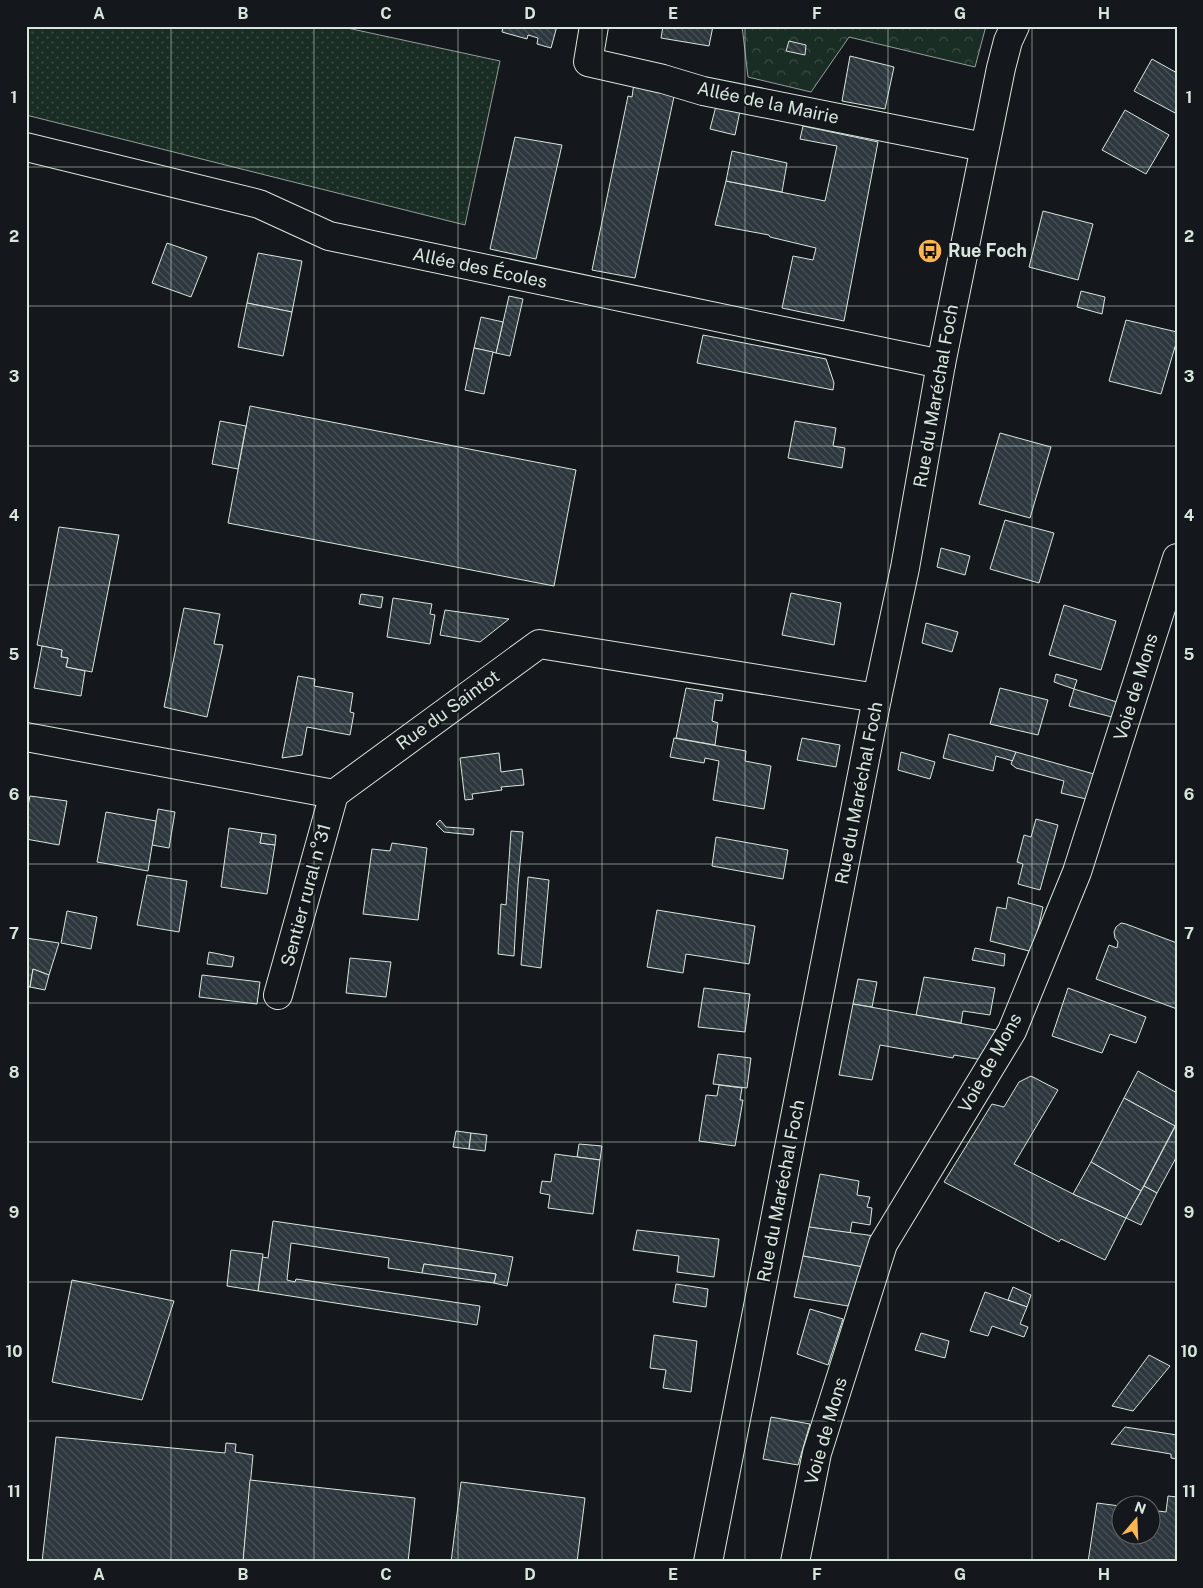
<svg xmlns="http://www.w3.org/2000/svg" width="1203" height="1588" font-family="'Public Sans',sans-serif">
	<defs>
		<pattern id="grass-dots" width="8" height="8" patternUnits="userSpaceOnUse" patternTransform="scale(1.25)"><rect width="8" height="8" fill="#1a2d24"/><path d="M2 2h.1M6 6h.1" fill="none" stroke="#3b4b43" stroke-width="1.8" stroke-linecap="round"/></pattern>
		<pattern id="forest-crowns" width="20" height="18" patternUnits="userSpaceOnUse" patternTransform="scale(1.25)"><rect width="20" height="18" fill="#1a2d24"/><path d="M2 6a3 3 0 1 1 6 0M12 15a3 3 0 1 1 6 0" fill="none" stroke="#3b4b43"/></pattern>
		<pattern id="building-back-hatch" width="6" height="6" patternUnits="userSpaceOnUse" patternTransform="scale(1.25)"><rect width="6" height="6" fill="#2c363c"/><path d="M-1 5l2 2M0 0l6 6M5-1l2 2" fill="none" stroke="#4a5358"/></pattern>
	</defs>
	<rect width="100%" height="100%" fill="#14181c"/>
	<path fill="url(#grass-dots)" stroke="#939e99" d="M26,26H338L500,61L465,225L26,115Z"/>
	<path fill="url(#forest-crowns)" stroke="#939e99" d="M742,26H986L975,67L849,37L811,92L748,77Z"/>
	<g fill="url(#building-back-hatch)" stroke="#d8e6dc">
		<path d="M503,26H557L551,48L537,44L538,38L528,35L527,39L502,32Z"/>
		<path d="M663,26H713L709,46L661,38Z"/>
		<path d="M789,41L806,45L805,55L786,51Z"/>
		<path d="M850,56L894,67L885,109L842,101Z"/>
		<path d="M1152,59L1177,73V114L1134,91Z"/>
		<path d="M634,83L675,92L635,278L592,270L628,96L632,97Z"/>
		<path d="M716,106L740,111L735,135L710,129Z"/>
		<path d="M1125,110L1169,135L1146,174L1102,150Z"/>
		<path d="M803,126L878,142L844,321L782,308L793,256L813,260L816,248L770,237L769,235L715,225L726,181L825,201L837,146L800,139Z"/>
		<path d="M515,137L562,145L536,259L490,249Z"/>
		<path d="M732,151L787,163L782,192L726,181Z"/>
		<path d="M1043,211L1093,224L1078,280L1029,267Z"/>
		<path d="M167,243L207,257L191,297L152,283Z"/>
		<path d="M258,253L302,261L292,312L247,303Z"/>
		<path d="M1081,291L1105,297L1102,314L1077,307Z"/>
		<path d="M509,296L523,299L510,356L496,353Z"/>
		<path d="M247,303L292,312L283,356L238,347Z"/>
		<path d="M481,317L503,322L496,353L474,348Z"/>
		<path d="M1126,320L1177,332V340L1161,394L1109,381Z"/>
		<path d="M703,335L826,359L834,383L833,390L697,363Z"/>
		<path d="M474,348L493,352L484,394L465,390Z"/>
		<path d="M250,406L576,470L554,586L228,523Z"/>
		<path d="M220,421L246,426L238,469L212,464Z"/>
		<path d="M795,421L836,428L833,446L845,448L842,468L788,458Z"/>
		<path d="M1000,433L1051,447L1030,518L979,504Z"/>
		<path d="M1005,520L1054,533L1039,583L990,569Z"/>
		<path d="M59,527L119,535L92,672L66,667L68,658L61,657L62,650L37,645Z"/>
		<path d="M941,548L970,556L965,575L937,567Z"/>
		<path d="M791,593L841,603L834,645L782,635Z"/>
		<path d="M361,594L383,597L381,608L359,604Z"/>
		<path d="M393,598L432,604L430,614L435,615L430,644L387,637Z"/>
		<path d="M1064,605L1116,621L1101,670L1049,655Z"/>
		<path d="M184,608L220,614L214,644L223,645L207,717L164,707Z"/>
		<path d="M445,610L509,619L480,642L440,635Z"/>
		<path d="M926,623L958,632L952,652L922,643Z"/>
		<path d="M42,646L62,650L61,657L68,658L66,667L85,671L81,696L34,688Z"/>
		<path d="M1056,674L1077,680L1074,689L1054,682Z"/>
		<path d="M298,676L315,679L314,686L353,693L350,712L354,713L350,735L307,727L302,755L282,758Z"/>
		<path d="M686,688L723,694L722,701L715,700L712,721L718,723L715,745L676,738Z"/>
		<path d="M1000,688L1048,700L1038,735L990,724Z"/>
		<path d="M1074,689L1117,702L1112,717L1069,706Z"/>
		<path d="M949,734L1016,752L1013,761L996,756L993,771L943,758Z"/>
		<path d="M674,738L746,751L745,761L771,766L764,809L713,800L719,761L705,758L704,763L670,757Z"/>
		<path d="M802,738L840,745L836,767L797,760Z"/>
		<path d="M901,752L935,762L930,779L898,770Z"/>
		<path d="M1016,752L1094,774L1086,799L1061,793L1064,781L1016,768L1011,764Z"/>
		<path d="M499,753L501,772L522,769L524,785L501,787L502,790L472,794L473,799L465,800L460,758Z"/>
		<path d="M30,796L67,801L59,845L26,839V815Z"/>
		<path d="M158,809L175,812L169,848L152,845Z"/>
		<path d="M106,812L156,821L148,871L97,862Z"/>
		<path d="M1036,819L1058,825L1040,890L1018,884L1023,864L1017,862L1024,835L1031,837Z"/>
		<path d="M440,820L446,827L474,829L473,835L444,832L436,824Z"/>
		<path d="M229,828L262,833L260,843L275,845L267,894L221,887Z"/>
		<path d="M511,831L523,832L518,885L514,956L498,954L501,904L506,905Z"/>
		<path d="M262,833L276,835L275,845L260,843Z"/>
		<path d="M716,837L788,850L783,879L712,866Z"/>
		<path d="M392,843L427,848L418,920L363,914L372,849L390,851Z"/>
		<path d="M147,875L187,881L179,932L137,925Z"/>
		<path d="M528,877L549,880L541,968L521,965Z"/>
		<path d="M1008,897L1043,907L1033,952L990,941L997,907L1006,909Z"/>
		<path d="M657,910L755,926L749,964L686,954L683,973L647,967Z"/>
		<path d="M67,911L97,917L91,949L61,943Z"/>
		<path d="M1121,923L1126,924L1177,943V1009L1096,979L1109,945L1117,948L1118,942L1115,938L1114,932L1116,927Z"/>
		<path d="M26,938L59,943L49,975L33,969L30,987H26Z"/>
		<path d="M975,948L1005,954L1004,966L972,960Z"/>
		<path d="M209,952L234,957L232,967L207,964Z"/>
		<path d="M350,958L391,962L386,997L346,993Z"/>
		<path d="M33,969L49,975L45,990L30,987Z"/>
		<path d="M202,975L260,982L257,1004L199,997Z"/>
		<path d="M924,977L995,988L990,1015L963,1011L961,1023L916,1015Z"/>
		<path d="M858,979L877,982L872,1007L853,1004Z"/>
		<path d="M704,988L750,994L745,1032L698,1027Z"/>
		<path d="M1068,988L1146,1017L1136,1043L1110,1034L1102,1053L1052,1036Z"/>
		<path d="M853,1004L916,1015L1001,1031L983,1060L954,1055L953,1058L880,1045L872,1080L839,1075Z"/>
		<path d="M718,1054L751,1058L747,1088L713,1084Z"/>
		<path d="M1138,1071L1177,1093V1123L1175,1126L1124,1098Z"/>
		<path d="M1031,1076L1058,1090L1014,1164L1073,1194L1126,1218L1105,1260L1061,1239L1059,1242L944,1182L992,1104L1004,1107L1019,1082Z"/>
		<path d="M719,1085L742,1088L740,1100H743L735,1146L699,1141L706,1095L717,1096Z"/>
		<path d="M1124,1098L1175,1126L1141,1191L1091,1162Z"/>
		<path d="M1177,1123V1156L1157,1193L1144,1186Z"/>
		<path d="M456,1131L471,1133L469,1149L453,1147Z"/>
		<path d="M471,1133L487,1135L485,1151L469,1149Z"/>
		<path d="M579,1144L602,1146L600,1160L577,1157Z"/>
		<path d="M555,1154L600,1160L593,1214L548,1208L550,1195L540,1193L542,1181L551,1182Z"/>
		<path d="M1091,1162L1141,1191L1126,1218L1073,1194Z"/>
		<path d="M820,1174L859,1181L857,1195L870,1197L867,1207L872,1208L870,1225L852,1222L850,1233L809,1227Z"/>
		<path d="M1144,1186L1157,1193L1141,1225L1126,1218Z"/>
		<path d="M273,1221L424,1243L513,1257L507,1286L494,1283L496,1274L424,1264L422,1273L388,1268L389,1258L291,1243L287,1280L295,1282L296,1279L480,1306L477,1325L258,1291L262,1257L268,1258Z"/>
		<path d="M809,1227L875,1236L863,1267L803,1256Z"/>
		<path d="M637,1230L719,1239L714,1277L677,1272L679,1256L633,1250Z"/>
		<path d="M231,1250L263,1254L258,1291L227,1286Z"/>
		<path d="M803,1256L863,1267L848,1306L794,1297Z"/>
		<path d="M424,1264L496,1274L494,1283L422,1273Z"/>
		<path d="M72,1280L174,1301L142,1400L52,1382Z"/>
		<path d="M676,1284L708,1289L706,1307L673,1302Z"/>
		<path d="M1013,1287L1031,1295L1027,1307L1008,1300Z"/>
		<path d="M985,1292L1027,1307L1020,1324L1028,1327L1024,1337L992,1326L988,1336L970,1331Z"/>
		<path d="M810,1309L843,1319L828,1365L797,1354Z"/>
		<path d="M921,1333L949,1341L945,1358L915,1350Z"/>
		<path d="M654,1335L697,1341L691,1392L663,1388L666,1370L650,1368Z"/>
		<path d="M1149,1355L1170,1366L1133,1411L1112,1406Z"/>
		<path d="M771,1417L810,1424L798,1465L763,1459Z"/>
		<path d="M1125,1427L1177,1435V1459L1171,1458V1454L1111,1444Z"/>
		<path d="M56,1437L225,1453L226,1443L236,1444L235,1452L253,1455L243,1562H42Z"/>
		<path d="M250,1480L415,1498L408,1562H243Z"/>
		<path d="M461,1482L585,1498L577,1562H451Z"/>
		<path d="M1168,1496L1177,1497V1562H1088L1097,1503L1120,1506V1536H1150V1510L1166,1512Z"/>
	</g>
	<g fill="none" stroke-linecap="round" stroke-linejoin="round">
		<g stroke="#d8e6dc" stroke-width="30">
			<g id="minor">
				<path d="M594,26L588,62L663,79L703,91L984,147"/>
				<path d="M26,147L259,204L329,236L941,364"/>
				<path d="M26,737L334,794L539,644L877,698"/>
				<path d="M278,995L334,794"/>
				<path d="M708,1562L877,698L905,568L941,364L1001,68L1008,41L1015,26"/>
				<path d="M795,1562L817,1453L883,1244L1012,1031L1077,872L1177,558"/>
			</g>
		</g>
		<use href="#minor" stroke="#14181c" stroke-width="28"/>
	</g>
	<path fill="none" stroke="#d8e6dc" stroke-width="1" stroke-opacity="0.55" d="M171,26V1562M314,26V1562M458,26V1562M602,26V1562M745,26V1562M888,26V1562M1032,26V1562M26,167H1177M26,306H1177M26,446H1177M26,585H1177M26,724H1177M26,864H1177M26,1003H1177M26,1142H1177M26,1282H1177M26,1421H1177"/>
	<defs>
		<g id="bus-disc" transform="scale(1.25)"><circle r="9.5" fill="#ffb74d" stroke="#14181c"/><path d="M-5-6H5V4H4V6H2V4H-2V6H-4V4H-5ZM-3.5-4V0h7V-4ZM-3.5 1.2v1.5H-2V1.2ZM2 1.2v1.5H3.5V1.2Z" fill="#111"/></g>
	</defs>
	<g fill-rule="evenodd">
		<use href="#bus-disc" x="930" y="251"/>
	</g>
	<g text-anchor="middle" stroke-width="4" stroke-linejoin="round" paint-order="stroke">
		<g font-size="18" fill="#d8e6dc" stroke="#14181c">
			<text transform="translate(768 103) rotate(12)" y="6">Allée de la Mairie</text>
			<text transform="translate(480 268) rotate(12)" y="6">Allée des Écoles</text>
			<text transform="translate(936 396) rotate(-80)" y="6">Rue du Maréchal Foch</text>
			<text transform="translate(1136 687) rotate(-73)" y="6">Voie de Mons</text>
			<text transform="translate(448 710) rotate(-36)" y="6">Rue du Saintot</text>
			<text transform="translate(859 793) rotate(-79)" y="6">Rue du Maréchal Foch</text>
			<text transform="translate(306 895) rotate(-75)" y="6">Sentier rural n°31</text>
			<text transform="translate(990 1063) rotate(-61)" y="6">Voie de Mons</text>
			<text transform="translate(781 1191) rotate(-79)" y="6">Rue du Maréchal Foch</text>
			<text transform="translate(826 1431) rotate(-74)" y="6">Voie de Mons</text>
		</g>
		<g font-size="18" font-weight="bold" fill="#d8e6dc" stroke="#14181c" text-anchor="start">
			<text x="948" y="257">Rue Foch</text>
		</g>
	</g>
	<rect width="1203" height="1588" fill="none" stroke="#14181c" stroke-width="55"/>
	<g transform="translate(1136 1520) rotate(19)"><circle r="24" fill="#14181c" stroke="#626a69"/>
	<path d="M0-4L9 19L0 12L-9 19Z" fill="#ffb74d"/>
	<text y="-8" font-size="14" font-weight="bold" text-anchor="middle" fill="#d8e6dc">N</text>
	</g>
	<rect x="28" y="28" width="1148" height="1532" fill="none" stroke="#d8e6dc" stroke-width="2"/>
	<g font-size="16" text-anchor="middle" font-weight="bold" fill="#d8e6dc">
		<text x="99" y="19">A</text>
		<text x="243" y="19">B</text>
		<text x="386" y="19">C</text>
		<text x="530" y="19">D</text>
		<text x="673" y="19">E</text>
		<text x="817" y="19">F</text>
		<text x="960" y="19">G</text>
		<text x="1104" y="19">H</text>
		<text x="14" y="103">1</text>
		<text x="1189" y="103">1</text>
		<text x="14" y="242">2</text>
		<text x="1189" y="242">2</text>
		<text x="14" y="382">3</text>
		<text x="1189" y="382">3</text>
		<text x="14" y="521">4</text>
		<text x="1189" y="521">4</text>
		<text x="14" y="660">5</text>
		<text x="1189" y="660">5</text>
		<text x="14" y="800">6</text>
		<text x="1189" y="800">6</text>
		<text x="14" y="939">7</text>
		<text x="1189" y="939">7</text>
		<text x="14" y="1078">8</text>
		<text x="1189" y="1078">8</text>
		<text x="14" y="1218">9</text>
		<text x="1189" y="1218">9</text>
		<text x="14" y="1357">10</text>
		<text x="1189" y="1357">10</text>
		<text x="14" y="1497">11</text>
		<text x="1189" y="1497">11</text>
		<text x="99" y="1580">A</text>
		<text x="243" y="1580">B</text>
		<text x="386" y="1580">C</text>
		<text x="530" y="1580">D</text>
		<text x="673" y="1580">E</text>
		<text x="817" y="1580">F</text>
		<text x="960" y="1580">G</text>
		<text x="1104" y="1580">H</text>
	</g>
</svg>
